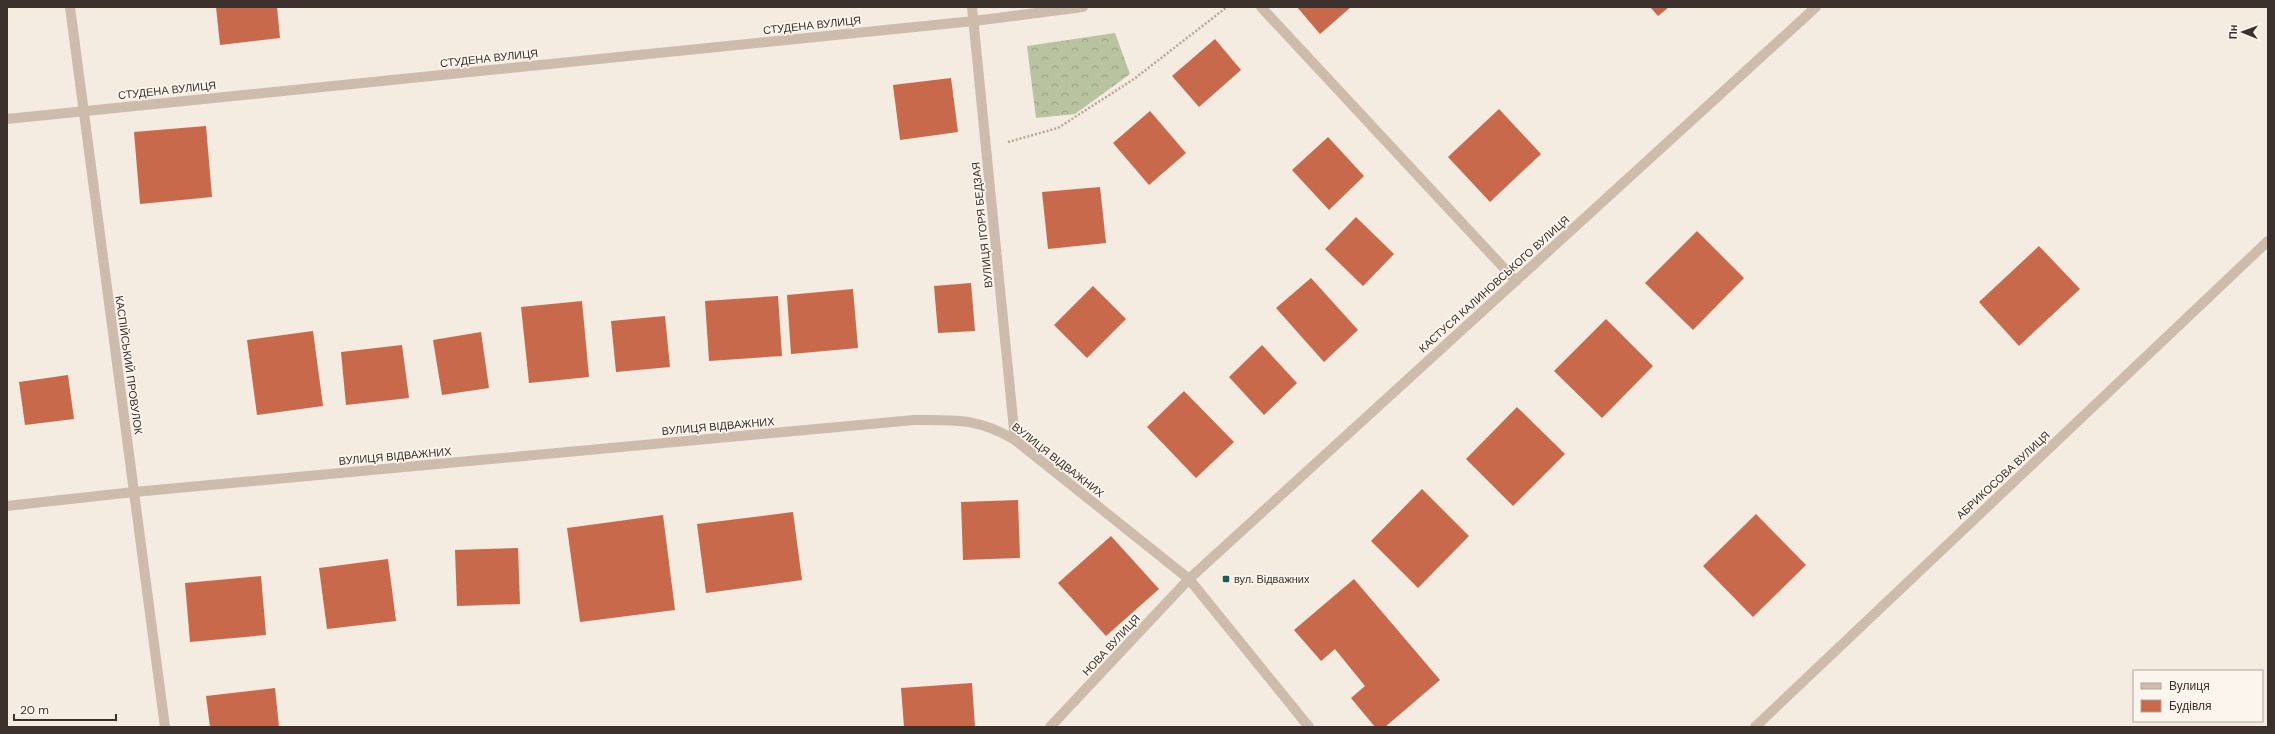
<svg xmlns="http://www.w3.org/2000/svg" width="2275" height="734" font-family="'DM Sans',sans-serif">
	<defs>
		<pattern id="forest-crowns" width="20" height="18" patternUnits="userSpaceOnUse"><rect width="20" height="18" fill="#b8c4a0"/><path d="M2 6a3 3 0 1 1 6 0M12 15a3 3 0 1 1 6 0" fill="none" stroke="#97a083"/></pattern>
	</defs>
	<rect width="100%" height="100%" fill="#f4ebe1"/>
	<path fill="url(#forest-crowns)" d="M1115,33L1130,74L1075,114L1036,118L1027,46Z"/>
	<g fill="#c8694b">
		<path d="M216,7H277L280,38L220,45Z"/>
		<path d="M1297,7H1351L1320,34Z"/>
		<path d="M1650,7H1669L1658,16Z"/>
		<path d="M1215,39L1241,70L1199,107L1172,76Z"/>
		<path d="M951,78L958,132L900,140L893,85Z"/>
		<path d="M1499,109L1541,154L1490,202L1448,157Z"/>
		<path d="M1150,111L1186,153L1149,185L1113,143Z"/>
		<path d="M206,126L212,197L140,204L134,132Z"/>
		<path d="M1328,137L1364,176L1329,210L1292,170Z"/>
		<path d="M1100,187L1106,243L1048,249L1042,192Z"/>
		<path d="M1356,217L1394,254L1363,286L1325,249Z"/>
		<path d="M1697,231L1744,278L1693,330L1645,283Z"/>
		<path d="M2039,246L2080,289L2019,346L1979,302Z"/>
		<path d="M1311,278L1358,330L1324,362L1276,308Z"/>
		<path d="M971,283L975,331L938,333L934,286Z"/>
		<path d="M1093,286L1126,319L1087,358L1054,325Z"/>
		<path d="M853,289L858,348L791,354L787,295Z"/>
		<path d="M778,296L782,356L709,361L705,301Z"/>
		<path d="M582,301L589,377L529,383L521,307Z"/>
		<path d="M665,316L670,367L616,372L611,321Z"/>
		<path d="M1606,319L1653,366L1602,418L1554,371Z"/>
		<path d="M313,331L323,406L257,415L247,340Z"/>
		<path d="M481,332L489,388L442,395L433,340Z"/>
		<path d="M402,345L409,398L346,405L341,352Z"/>
		<path d="M1262,345L1297,383L1264,415L1229,377Z"/>
		<path d="M68,375L74,419L25,425L19,382Z"/>
		<path d="M1184,391L1234,442L1196,478L1147,427Z"/>
		<path d="M1517,407L1565,454L1513,506L1466,459Z"/>
		<path d="M1422,489L1469,536L1418,588L1371,541Z"/>
		<path d="M1018,500L1020,558L963,560L961,502Z"/>
		<path d="M793,512L802,580L706,593L697,524Z"/>
		<path d="M1756,514L1806,565L1753,617L1703,566Z"/>
		<path d="M663,515L675,610L580,622L567,528Z"/>
		<path d="M1111,536L1159,589L1106,636L1058,583Z"/>
		<path d="M518,548L520,604L457,606L455,550Z"/>
		<path d="M388,559L396,621L327,629L319,568Z"/>
		<path d="M261,576L266,635L190,642L185,583Z"/>
		<path d="M1354,579L1440,680L1385,727H1375L1351,698L1365,686L1335,649L1321,661L1294,630Z"/>
		<path d="M972,683L975,727H904L901,688Z"/>
		<path d="M275,688L279,727H210L206,696Z"/>
	</g>
	<g fill="none" stroke-linecap="round" stroke-linejoin="round">
		<path stroke="#b9a596" stroke-width="2.5" stroke-dasharray="2 2" stroke-linecap="butt" d="M1008,142L1058,128L1134,79L1227,7"/>
		<path stroke="#cdbbac" stroke-width="10" d="M1261,7L1516,281"/>
		<g stroke="#cdbbac" stroke-width="10">
			<path d="M70,7L165,727"/>
			<path d="M972,7L1015,440"/>
			<path d="M7,119L974,21L1083,7"/>
			<path d="M1050,727L1189,579L1309,727"/>
			<path d="M1755,727L2268,241"/>
		</g>
		<path stroke="#cdbbac" stroke-width="10" d="M7,506L134,492L914,420C955,420 979,418 1015,440L1189,579L1816,7"/>
	</g>
	<rect fill="#1f5a5e" stroke="#fbf5ee" stroke-width="1.5" x="1222" y="575" width="8" height="8" rx="2"/>
	<g text-anchor="middle" stroke-width="3.5" stroke-linejoin="round" paint-order="stroke">
		<g font-size="11" fill="#3b302b" stroke="#fbf5ee">
			<text transform="translate(812 25) rotate(-6)" y="4">СТУДЕНА ВУЛИЦЯ</text>
			<text transform="translate(489 58) rotate(-6)" y="4">СТУДЕНА ВУЛИЦЯ</text>
			<text transform="translate(167 90) rotate(-6)" y="4">СТУДЕНА ВУЛИЦЯ</text>
			<text transform="translate(982 225) rotate(-96)" y="4">ВУЛИЦЯ ІГОРЯ БЕДЗАЯ</text>
			<text transform="translate(1494 284) rotate(-42)" y="4">КАСТУСЯ КАЛИНОВСЬКОГО ВУЛИЦЯ</text>
			<text transform="translate(129 365) rotate(82)" y="4">КАСПІЙСЬКИЙ ПРОВУЛОК</text>
			<text transform="translate(718 426) rotate(-5)" y="4">ВУЛИЦЯ ВІДВАЖНИХ</text>
			<text transform="translate(395 456) rotate(-5)" y="4">ВУЛИЦЯ ВІДВАЖНИХ</text>
			<text transform="translate(1058 460) rotate(38)" y="4">ВУЛИЦЯ ВІДВАЖНИХ</text>
			<text transform="translate(2003 475) rotate(-43)" y="4">АБРИКОСОВА ВУЛИЦЯ</text>
			<text transform="translate(1111 645) rotate(-47)" y="4">НОВА ВУЛИЦЯ</text>
		</g>
		<g font-size="11" fill="#3b302b" stroke="#fbf5ee" text-anchor="start">
			<text x="1234" y="583">вул. Відважних</text>
		</g>
	</g>
	<rect width="2275" height="734" fill="none" stroke="#3b302b" stroke-width="16"/>
	<rect x="2133" y="670" width="130" height="52" fill="#fbf5ee" stroke="#aea6a0"/>
	<rect x="2141" y="683" width="20" height="6" fill="#cdbbac" stroke="#aea6a0"/>
	<text x="2169" y="690" font-size="12" fill="#3b302b">Вулиця</text>
	<rect x="2141" y="700" width="20" height="12" fill="#c8694b" stroke="#aea6a0"/>
	<text x="2169" y="710" font-size="12" fill="#3b302b">Будівля</text>
	<g transform="translate(2243 32) rotate(271)" stroke="#fbf5ee" stroke-width="3" paint-order="stroke">
	<path d="M0-3L7 15L0 10L-7 15Z" fill="#3b302b"/>
	<text y="-6" font-size="11" font-weight="bold" text-anchor="middle" fill="#3b302b">Пн</text>
	</g>
	<path d="M14 714v6h102v-6" fill="none" stroke="#3b302b" stroke-width="2"/>
	<text x="20" y="714" font-size="12" fill="#3b302b" stroke="#fbf5ee" stroke-width="3" paint-order="stroke">20 m</text>
</svg>
